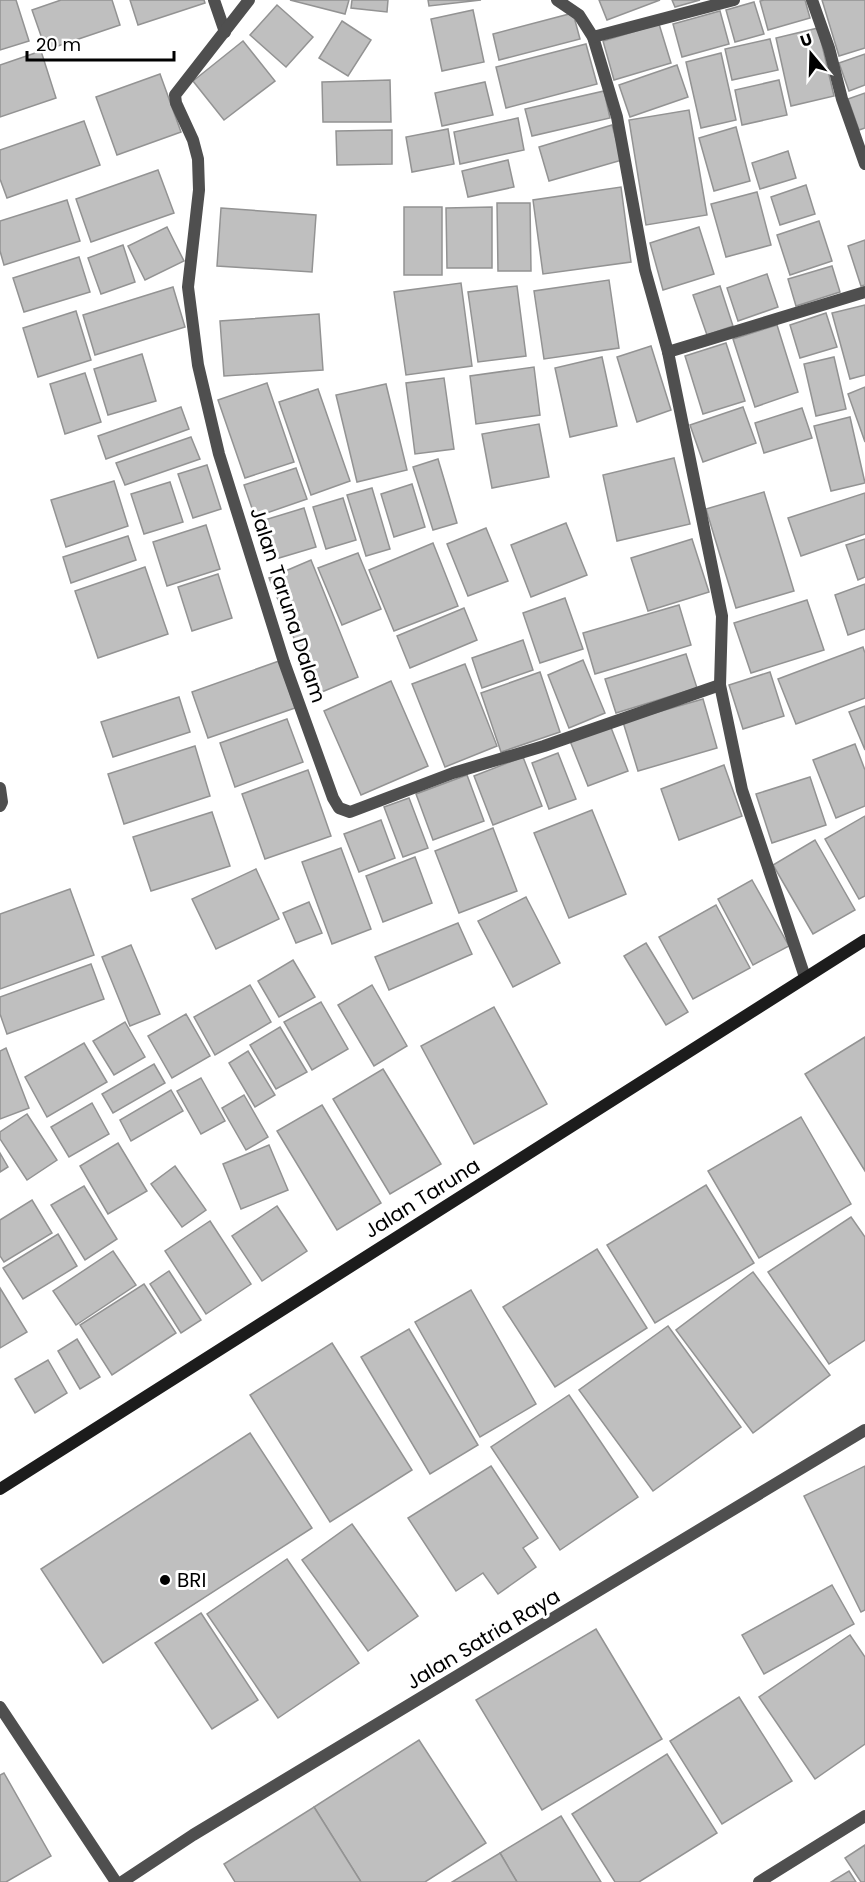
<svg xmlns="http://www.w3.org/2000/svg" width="865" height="1882" font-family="Poppins,sans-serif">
	<rect width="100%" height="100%" fill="#fff"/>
	<g fill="#bfbfbf" stroke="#939393" stroke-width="1.5">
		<path d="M0,0H16L29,41L0,50Z"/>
		<path d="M61,0H112L120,25L46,50L32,10Z"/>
		<path d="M130,0H204L205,3L138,25Z"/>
		<path d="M290,0H349L345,14Z"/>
		<path d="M352,0H388L387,12L351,8Z"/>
		<path d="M428,0H481L429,6Z"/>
		<path d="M599,0H660L607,20Z"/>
		<path d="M672,0H700L675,7Z"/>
		<path d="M764,0H805L810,18L768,30L760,1Z"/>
		<path d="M822,0H865V48L839,56Z"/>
		<path d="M754,2L764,34L735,42L726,10Z"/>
		<path d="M277,5L313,37L286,67L250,35Z"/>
		<path d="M473,10L484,62L442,71L431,19Z"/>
		<path d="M720,11L729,44L682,57L673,24Z"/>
		<path d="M573,13L580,39L499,60L493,34Z"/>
		<path d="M342,21L371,40L348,76L319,58Z"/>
		<path d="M659,24L671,63L614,80L603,41Z"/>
		<path d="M818,28L834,96L791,106L776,38Z"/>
		<path d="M770,39L778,70L732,80L725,49Z"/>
		<path d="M243,41L275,81L224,120L193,81Z"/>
		<path d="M586,44L597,84L506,108L496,67Z"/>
		<path d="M41,51L56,98L0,117V65Z"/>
		<path d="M721,53L736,120L701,128L686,62Z"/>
		<path d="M865,54V85L849,91L839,63Z"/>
		<path d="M677,65L688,97L630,117L619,85Z"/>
		<path d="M160,74L181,132L117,155L96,97Z"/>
		<path d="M390,80L391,122H323L322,82Z"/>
		<path d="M779,80L787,115L742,125L735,90Z"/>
		<path d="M485,82L493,115L442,126L435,93Z"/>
		<path d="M604,91L610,118L532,136L525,109Z"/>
		<path d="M865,93V128L859,130L848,99Z"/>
		<path d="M689,110L707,215L646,225L629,120Z"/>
		<path d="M518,118L524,150L460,164L454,132Z"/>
		<path d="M84,121L100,165L7,198L0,179V150Z"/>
		<path d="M612,125L622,160L549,181L539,147Z"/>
		<path d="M736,127L750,181L714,191L699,138Z"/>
		<path d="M448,129L454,164L412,172L406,137Z"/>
		<path d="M392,130V164L337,165L336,131Z"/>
		<path d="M788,151L796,178L760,189L752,163Z"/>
		<path d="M508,160L514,187L468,197L462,171Z"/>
		<path d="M158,170L174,213L91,242L76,199Z"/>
		<path d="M806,185L815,214L780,225L771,197Z"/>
		<path d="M621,187L631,262L543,274L533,200Z"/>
		<path d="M757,192L771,245L726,257L711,204Z"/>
		<path d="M67,200L80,241L4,265L0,251V221Z"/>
		<path d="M497,203H530L531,271H498Z"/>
		<rect x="404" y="207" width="38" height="68"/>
		<path d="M492,207V268H447L446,208Z"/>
		<path d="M221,208L316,215L312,272L217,266Z"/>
		<path d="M819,221L832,261L790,275L777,235Z"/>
		<path d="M167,227L184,261L145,280L128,246Z"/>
		<path d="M699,227L714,274L663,290L650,243Z"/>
		<path d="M865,240V285L861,286L848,246Z"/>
		<path d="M123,245L135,282L101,294L88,258Z"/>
		<path d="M79,257L90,292L24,312L13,278Z"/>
		<path d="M832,266L840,292L796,306L788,279Z"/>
		<path d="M767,274L778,307L738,321L727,288Z"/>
		<path d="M609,280L619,348L544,359L534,291Z"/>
		<path d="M461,283L472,366L406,375L394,292Z"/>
		<path d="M517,286L526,356L478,362L468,292Z"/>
		<path d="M720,286L733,326L707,335L693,295Z"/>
		<path d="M173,287L185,327L95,355L83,315Z"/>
		<path d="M865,305V375L850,379L832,313Z"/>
		<path d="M76,311L91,360L38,377L23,328Z"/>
		<path d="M826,313L837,347L800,358L790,325Z"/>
		<path d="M319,314L323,370L224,376L220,321Z"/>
		<path d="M777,325L798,392L755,407L733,339Z"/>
		<path d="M726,343L745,401L703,414L685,356Z"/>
		<path d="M651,346L671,410L637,422L617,357Z"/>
		<path d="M142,354L156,401L108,415L94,369Z"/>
		<path d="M602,357L617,426L570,437L555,368Z"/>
		<path d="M834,357L846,409L816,416L804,364Z"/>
		<path d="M534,367L540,415L476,424L470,376Z"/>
		<path d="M85,373L101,422L65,434L50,384Z"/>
		<path d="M444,378L454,449L415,454L406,383Z"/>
		<path d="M267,383L294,462L245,478L218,400Z"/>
		<path d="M386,384L407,470L357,482L336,395Z"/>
		<path d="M865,387V442L848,394Z"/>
		<path d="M318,389L350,481L311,495L279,402Z"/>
		<path d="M181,407L189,429L106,459L98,436Z"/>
		<path d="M743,407L756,443L703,462L690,425Z"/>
		<path d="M802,408L812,438L764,453L755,423Z"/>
		<path d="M850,417L865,483L831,491L814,426Z"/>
		<path d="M539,424L549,477L492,488L482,434Z"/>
		<path d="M191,437L200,459L125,485L116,463Z"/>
		<path d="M674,458L690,524L617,541L603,475Z"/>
		<path d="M438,459L457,523L433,530L413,467Z"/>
		<path d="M207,465L221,509L193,518L178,474Z"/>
		<path d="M296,468L307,499L255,517L244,485Z"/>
		<path d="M114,481L128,526L66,547L51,500Z"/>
		<path d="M170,482L183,522L144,534L131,494Z"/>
		<path d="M412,484L425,527L394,537L381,494Z"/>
		<path d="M372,488L390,549L366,556L347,495Z"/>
		<path d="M764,492L794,591L736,608L706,509Z"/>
		<path d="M865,493V534L801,556L788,518Z"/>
		<path d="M343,498L356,540L326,549L313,507Z"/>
		<path d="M304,508L316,547L269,561L258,522Z"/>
		<path d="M566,523L587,575L531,597L511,545Z"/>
		<path d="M206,525L220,569L167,586L153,542Z"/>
		<path d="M486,528L508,581L468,596L447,544Z"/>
		<path d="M128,536L136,560L71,583L63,557Z"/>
		<path d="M692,539L709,592L648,611L631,558Z"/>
		<path d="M865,539V577L858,580L846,545Z"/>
		<path d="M433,543L458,606L394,631L369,570Z"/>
		<path d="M358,553L381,609L342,625L318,568Z"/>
		<path d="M311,560L358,677L317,694L269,578Z"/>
		<path d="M145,567L168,634L98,658L75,591Z"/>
		<path d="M218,574L232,618L192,631L178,587Z"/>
		<path d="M865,584V629L848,635L835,595Z"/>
		<path d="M565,598L583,649L540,663L523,613Z"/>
		<path d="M807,600L824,650L751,673L734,623Z"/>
		<path d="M679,605L691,645L595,674L583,633Z"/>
		<path d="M464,608L477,640L410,668L397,636Z"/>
		<path d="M523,640L533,670L482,688L472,658Z"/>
		<path d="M863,647L865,653V698L796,724L778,679Z"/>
		<path d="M686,654L697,688L616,713L605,679Z"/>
		<path d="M583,660L605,713L569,728L548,675Z"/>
		<path d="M279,661L295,708L208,738L192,692Z"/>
		<path d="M465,664L497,746L445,767L412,684Z"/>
		<path d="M540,672L560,732L501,752L481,693Z"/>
		<path d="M770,672L784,716L743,729L729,685Z"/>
		<path d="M391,681L428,766L361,795L324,711Z"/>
		<path d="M179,697L190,732L113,757L101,722Z"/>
		<path d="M703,699L717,748L638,771L623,722Z"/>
		<path d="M865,706V750L849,712Z"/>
		<path d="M287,719L303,762L235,787L220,743Z"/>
		<path d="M610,725L628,771L588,786L570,741Z"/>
		<path d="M855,744L865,770V806L836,818L813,760Z"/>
		<path d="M195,746L210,796L124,824L108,774Z"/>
		<path d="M558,753L576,799L549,809L532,763Z"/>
		<path d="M523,757L542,806L493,825L474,776Z"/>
		<path d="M724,765L742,816L679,840L661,789Z"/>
		<path d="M308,770L331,836L265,859L242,794Z"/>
		<path d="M467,775L484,821L433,840L416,794Z"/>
		<path d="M810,777L826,825L772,843L756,794Z"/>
		<path d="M409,798L428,848L403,857L384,807Z"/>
		<path d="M592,810L626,894L569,918L534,833Z"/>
		<path d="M212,812L230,866L151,891L133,837Z"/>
		<path d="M865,816V896L859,899L825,839Z"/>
		<path d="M381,820L395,858L359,872L344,834Z"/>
		<path d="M493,828L517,891L459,913L435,851Z"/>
		<path d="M815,840L855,910L813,934L773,865Z"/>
		<path d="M341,848L371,929L332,944L302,862Z"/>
		<path d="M415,857L432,903L383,922L366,876Z"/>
		<path d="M256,869L279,919L216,949L192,899Z"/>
		<path d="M752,880L789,946L753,965L718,899Z"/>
		<path d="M70,889L94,955L0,989V914Z"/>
		<path d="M526,897L560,963L513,987L478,921Z"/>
		<path d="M309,902L322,933L296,943L283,913Z"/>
		<path d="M716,905L750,968L693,999L659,937Z"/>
		<path d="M458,923L472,954L389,990L375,957Z"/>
		<path d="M646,943L688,1012L666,1025L624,956Z"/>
		<path d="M131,945L160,1014L130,1026L102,957Z"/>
		<path d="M293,960L315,997L279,1017L258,981Z"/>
		<path d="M91,964L104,999L7,1034L0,1014V997Z"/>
		<path d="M250,985L271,1022L215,1055L194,1017Z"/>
		<path d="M372,985L407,1046L374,1066L338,1005Z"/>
		<path d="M321,1002L348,1049L312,1070L284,1022Z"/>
		<path d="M494,1007L547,1104L474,1144L421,1046Z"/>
		<path d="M186,1014L210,1056L172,1078L148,1036Z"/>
		<path d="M125,1022L145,1057L114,1075L93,1041Z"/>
		<path d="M280,1027L307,1072L276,1089L250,1045Z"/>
		<path d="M865,1037V1171L805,1074Z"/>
		<path d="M84,1043L107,1082L47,1117L25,1077Z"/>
		<path d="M6,1048L29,1108L0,1119V1051Z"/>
		<path d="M248,1051L275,1095L255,1107L229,1063Z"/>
		<path d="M154,1064L165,1083L113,1113L102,1094Z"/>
		<path d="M383,1069L441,1164L390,1194L333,1099Z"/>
		<path d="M201,1078L225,1121L201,1134L177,1091Z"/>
		<path d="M171,1090L183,1111L131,1141L120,1120Z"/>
		<path d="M244,1095L268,1137L246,1150L222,1108Z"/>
		<path d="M92,1103L109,1134L69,1157L51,1127Z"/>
		<path d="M322,1105L381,1203L337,1230L277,1131Z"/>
		<path d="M27,1114L57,1160L27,1180L0,1139V1132Z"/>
		<path d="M801,1117L851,1204L759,1258L708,1171Z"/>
		<path d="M118,1143L147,1191L108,1214L80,1166Z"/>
		<path d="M269,1145L288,1190L241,1209L223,1164Z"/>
		<path d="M0,1153L8,1167L0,1172Z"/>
		<path d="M175,1166L206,1210L182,1227L151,1184Z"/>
		<path d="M706,1185L754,1263L655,1323L607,1245Z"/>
		<path d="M84,1186L117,1239L85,1260L51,1205Z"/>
		<path d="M32,1200L52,1233L4,1262L0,1256V1220Z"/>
		<path d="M277,1206L307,1251L262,1281L232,1236Z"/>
		<path d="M851,1217L865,1237V1340L829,1364L768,1272Z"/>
		<path d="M210,1221L251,1284L206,1314L165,1251Z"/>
		<path d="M58,1234L77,1266L23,1299L3,1268Z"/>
		<path d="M597,1249L647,1328L555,1387L503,1307Z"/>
		<path d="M113,1251L136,1285L76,1325L53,1291Z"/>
		<path d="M169,1271L201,1320L181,1333L150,1284Z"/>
		<path d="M753,1272L830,1375L753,1433L676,1330Z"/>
		<path d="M144,1284L176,1333L112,1375L80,1325Z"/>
		<path d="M0,1288L27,1332L0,1348Z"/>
		<path d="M471,1290L536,1404L480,1437L415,1322Z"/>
		<path d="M668,1326L741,1427L653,1491L579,1390Z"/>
		<path d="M409,1329L478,1445L430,1474L361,1357Z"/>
		<path d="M77,1339L100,1377L80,1389L58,1351Z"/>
		<path d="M332,1343L412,1470L330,1522L250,1395Z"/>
		<path d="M48,1360L67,1393L35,1413L15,1379Z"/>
		<path d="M569,1395L638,1497L560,1550L491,1447Z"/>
		<path d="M250,1433L312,1528L103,1663L41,1569Z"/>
		<path d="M491,1466L538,1538L523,1548L536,1567L498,1594L483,1573L456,1591L408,1518Z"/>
		<path d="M865,1466V1610L861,1612L804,1496Z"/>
		<path d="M352,1524L418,1616L368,1651L302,1560Z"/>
		<path d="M287,1559L359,1663L278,1718L207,1614Z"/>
		<path d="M832,1585L854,1624L764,1674L742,1635Z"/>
		<path d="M201,1613L258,1700L212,1729L155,1643Z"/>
		<path d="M596,1629L662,1739L542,1810L476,1700Z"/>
		<path d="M850,1635L865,1657V1744L815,1779L759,1697Z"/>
		<path d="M739,1697L792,1781L722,1824L670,1741Z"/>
		<path d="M419,1740L486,1843L425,1882H361L314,1807Z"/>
		<path d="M667,1754L717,1833L639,1882H615L572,1814Z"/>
		<path d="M4,1773L51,1856L6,1882H0V1775Z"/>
		<path d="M314,1807L361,1882H235L224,1864Z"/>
		<path d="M561,1816L601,1882H517L500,1853Z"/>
		<path d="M865,1845V1882H861L845,1858Z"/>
		<path d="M500,1853L517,1882H452Z"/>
		<path d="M849,1871L856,1882H831Z"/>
	</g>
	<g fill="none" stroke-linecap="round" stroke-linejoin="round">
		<path stroke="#4f4f4f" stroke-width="12" d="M0,788L2,802L0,806"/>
		<g stroke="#4f4f4f" stroke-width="12">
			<path d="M214,0L225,32"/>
			<path d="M249,0L175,95L176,103L193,140L198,159L199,190L188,287L198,365L219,454L284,662L333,798L339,808L350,812L453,773L544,746L720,685"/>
			<path d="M557,0L579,15L593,37L617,117L645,270L668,352L722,616L720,685L742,790L805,977"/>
			<path d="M812,0L829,48L842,99L865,164"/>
			<path d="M593,37L734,0"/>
			<path d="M668,352L865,292"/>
			<path d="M0,1707L116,1882"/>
			<path d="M122,1882L193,1835L865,1430"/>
			<path d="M759,1882L865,1816"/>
		</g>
		<path stroke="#1c1c1c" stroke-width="12" d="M0,1489L865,940"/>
	</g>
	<circle fill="#000" stroke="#fff" stroke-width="2" cx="165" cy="1580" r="6"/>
	<g text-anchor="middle" stroke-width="6" stroke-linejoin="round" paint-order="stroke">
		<g font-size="20" fill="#000" stroke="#fff">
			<text transform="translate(288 605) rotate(72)" y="7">Jalan Taruna Dalam</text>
			<text transform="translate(422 1198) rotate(-32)" y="7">Jalan Taruna</text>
			<text transform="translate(483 1639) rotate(-31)" y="7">Jalan Satria Raya</text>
		</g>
		<g font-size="20" fill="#000" stroke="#fff" text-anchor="start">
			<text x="177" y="1587">BRI</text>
		</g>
	</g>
	<g transform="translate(811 54) rotate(341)" stroke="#ffffff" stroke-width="4.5" paint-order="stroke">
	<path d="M0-4.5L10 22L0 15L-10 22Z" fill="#000000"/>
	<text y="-9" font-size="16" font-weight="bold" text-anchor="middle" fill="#000000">U</text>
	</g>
	<path d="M27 51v9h147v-9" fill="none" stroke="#000000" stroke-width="3"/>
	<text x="36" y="51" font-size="18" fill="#000000" stroke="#ffffff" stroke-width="4.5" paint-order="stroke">20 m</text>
</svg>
